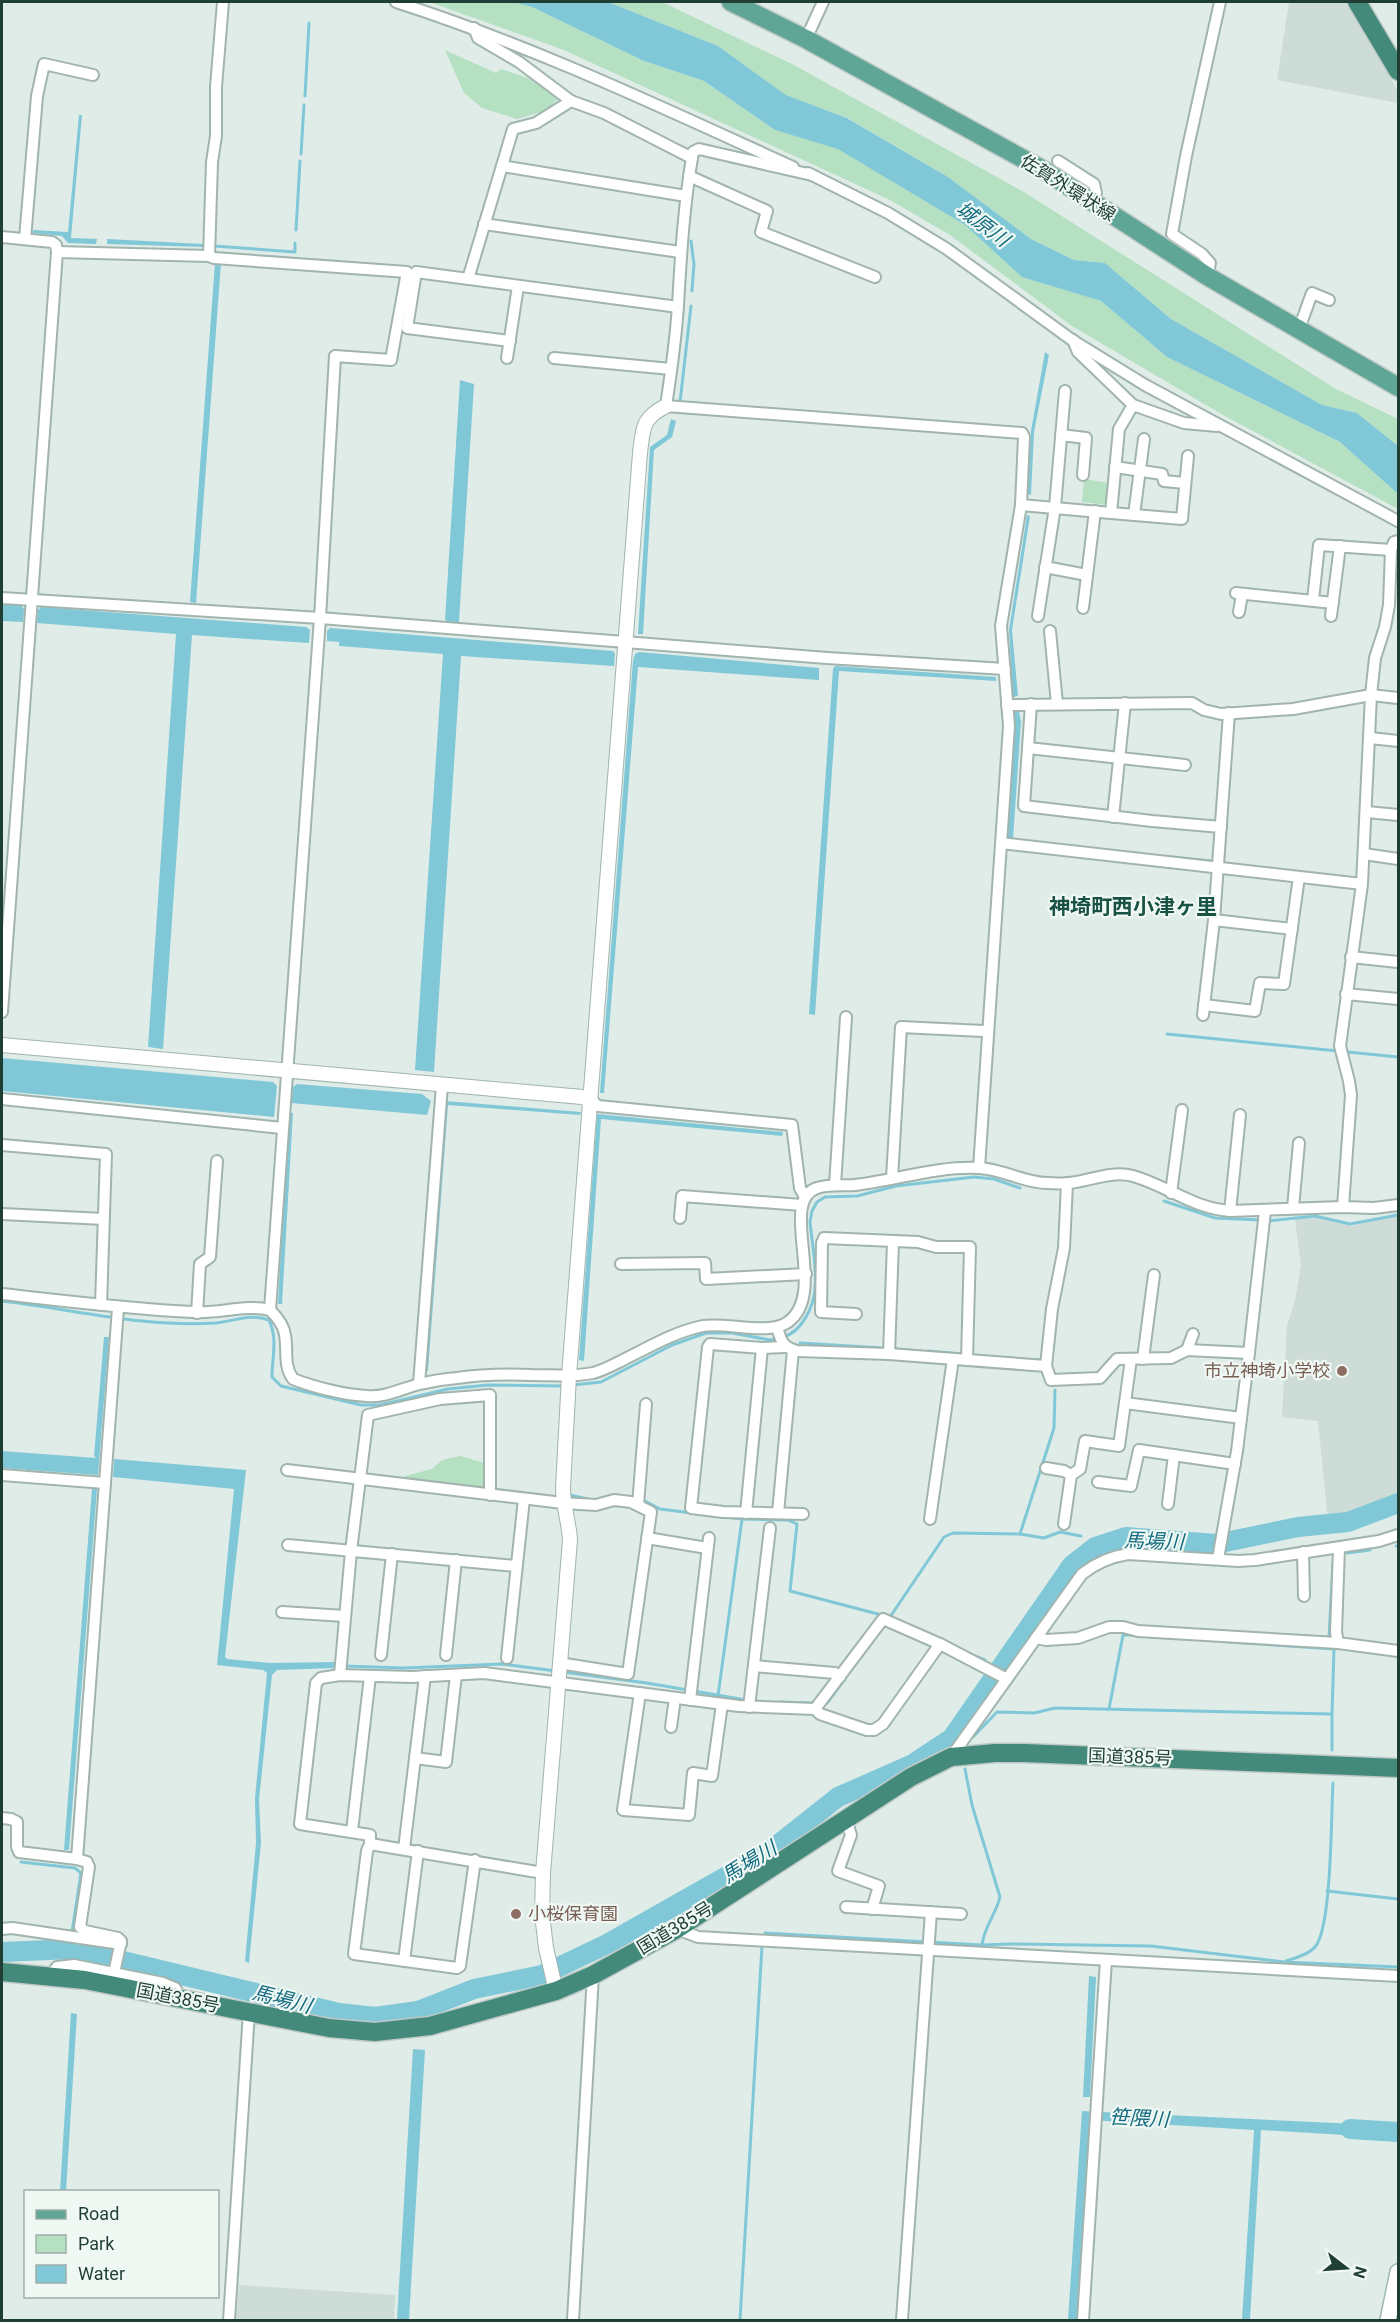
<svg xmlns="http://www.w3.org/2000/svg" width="1400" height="2322" font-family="Roboto,'Noto Sans JP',sans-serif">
	<rect width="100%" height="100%" fill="#dfece7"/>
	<g fill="#cddcd6">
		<path d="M1289,2H1345L1398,91V103L1277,80Z"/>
		<path d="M1398,1214V1500L1346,1519L1328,1521L1318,1421L1282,1417L1287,1325L1295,1301L1301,1265L1295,1219L1319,1217L1351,1226Z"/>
		<path d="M239,2285L395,2295L394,2320H236Z"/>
	</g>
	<g fill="#b5e0c2">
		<path d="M429,2H513L532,7L644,61L704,81L775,130L838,148L965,225L1023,277L1101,301L1167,357L1340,442L1398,494V509L1223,415L1072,326L950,235L890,200L564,50Z"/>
		<path d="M608,2H662L794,65L1022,191L1336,389L1398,419V446L1357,413L1322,405L1171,319L1105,263L1074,260L1031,239L948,177L848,118L786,95L718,46Z"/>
		<path d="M445,50L496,73L501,69L530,79L558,99L544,111L517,119L482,108L464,93Z"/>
		<path d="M1084,479L1109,483L1107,505L1082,502Z"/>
		<path d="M460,1456L487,1464L488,1491L404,1481L405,1476L432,1469L442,1460Z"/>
	</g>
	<g fill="#80c8d8">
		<path d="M513,2H608L718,46L786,95L847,118L948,177L1031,239L1074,260L1105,263L1171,319L1322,405L1357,413L1398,446V494L1340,442L1167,357L1101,301L1022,277L965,225L838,149L775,130L704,81L644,61L532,7Z"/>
		<path d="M79,115H82L71,238L97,239L96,244L68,243L62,236L33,233V230L68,232Z"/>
		<path d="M107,239L203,244V247L107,244Z"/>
		<path d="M215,263H221L196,603L190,602Z"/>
		<path d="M1045,352L1049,355L1034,432L1031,495L1028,494L1031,431Z"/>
		<path d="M460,380L474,384L459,622L452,623L445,620Z"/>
		<path d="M671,419L676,421L672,437L654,450L643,634H638L650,447L667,435Z"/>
		<path d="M1027,515L1030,516L1012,630L1018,696L1013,697L1009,630Z"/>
		<path d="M2,604L21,605L24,609L23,622L2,621Z"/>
		<path d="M41,607L306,627L310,630L309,643L192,635L163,1049L148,1047L176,634L37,623L38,610Z"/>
		<path d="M330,628L613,651L615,654L614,666L461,656L434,1072L415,1070L443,654L339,646V642L327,641V631Z"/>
		<path d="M639,652L819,668V680L638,667L604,1093H600L633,660L635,654Z"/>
		<path d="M835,666L996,677V681L839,671L815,1015L809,1014L833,669Z"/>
		<path d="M1017,710L1019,711L1021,722L1013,839L1008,838L1014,711Z"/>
		<path d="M2,1058L273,1082L277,1086L274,1117L2,1091Z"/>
		<path d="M297,1084L422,1094L431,1101L427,1115L291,1103L293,1087Z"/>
		<path d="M445,1101L581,1112L580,1115L448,1105L428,1371H425Z"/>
		<path d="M289,1112L293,1113L282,1304H278Z"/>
		<path d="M597,1114L783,1132L782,1136L601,1119L584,1361L579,1360Z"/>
		<path d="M104,1337H109L98,1475L2,1468V1451L96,1458L94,1456Z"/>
		<path d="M114,1459L246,1470L225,1657L227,1659L270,1663L336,1662V1668L277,1670L272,1675L259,1800L261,1843L249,1963L245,1961L256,1843L255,1798L267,1673L263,1670L217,1665L234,1489L113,1477Z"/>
		<path d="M92,1489H97L69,1850H64Z"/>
		<path d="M1089,1976L1096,1977L1090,2097H1083Z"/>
		<path d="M71,2013L77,2014L66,2191H60Z"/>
		<path d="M413,2049L425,2050L409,2320H397Z"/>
		<path d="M1082,2111L1378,2125L1377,2137L1261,2130L1250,2320H1242L1254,2130L1090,2120L1077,2320H1068Z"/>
	</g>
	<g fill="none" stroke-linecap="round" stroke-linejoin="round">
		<g stroke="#80c8d8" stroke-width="3">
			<path d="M305,96L309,23"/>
			<path d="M301,154L304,105"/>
			<path d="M296,230L300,161"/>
			<path d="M691,241L694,264L692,291"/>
			<path d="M214,246L295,252V243"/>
			<path d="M680,402L691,306"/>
			<path d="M1171,857L1211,861"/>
			<path d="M1167,1034L1398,1057"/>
			<path d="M1164,1201L1215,1218L1261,1220"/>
			<path d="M1268,1221L1315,1216L1350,1224L1398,1215"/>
			<path d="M2,1301C73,1309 144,1328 216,1323C235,1321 251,1313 269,1320C278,1339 272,1357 272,1377L281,1386L361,1405H380L448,1389L488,1385L564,1386"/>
			<path d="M783,1337C802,1332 814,1306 815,1288C817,1267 812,1243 810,1222L812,1211L817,1202L825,1197L857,1196L896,1186L974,1177L994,1179L1020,1188"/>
			<path d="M800,1343L883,1348"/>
			<path d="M897,1349L921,1351"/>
			<path d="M928,1351L962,1354"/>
			<path d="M973,1355L998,1357"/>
			<path d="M1022,1359L1041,1360"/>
			<path d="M573,1385L601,1382L672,1345L706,1333H732L770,1340L777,1339"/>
			<path d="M570,1495L592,1500"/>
			<path d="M645,1501L660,1509L715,1516"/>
			<path d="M743,1519L788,1520L797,1524L790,1591L878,1614"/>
			<path d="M1020,1534L1054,1428L1055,1390"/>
			<path d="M1396,1546H1398"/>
			<path d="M1347,1553L1370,1550"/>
			<path d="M892,1618L890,1617L944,1537L953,1533L1020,1534L1044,1538L1060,1532L1081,1536"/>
			<path d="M1329,1637L1333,1563"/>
			<path d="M967,1653L985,1660"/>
			<path d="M344,1666L404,1668L502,1664L556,1671"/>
			<path d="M563,1672L647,1683L746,1700"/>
			<path d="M718,1696L742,1519L725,1517"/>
			<path d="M779,1702L814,1703"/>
			<path d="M827,1703L844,1680"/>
			<path d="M1109,1709L1123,1635H1135"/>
			<path d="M1332,1714V1750"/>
			<path d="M973,1737L997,1712L1034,1713L1055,1708L1332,1714L1334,1649L1229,1642"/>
			<path d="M965,1769L972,1805L1000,1897C996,1914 984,1927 982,1945"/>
			<path d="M21,1862L75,1868L81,1873L72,1932"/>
			<path d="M1327,1891L1398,1899"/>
			<path d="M765,1933L982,1945L1010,1944L1151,1946L1284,1962L1398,1967"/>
			<path d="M1286,1961C1295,1958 1308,1955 1315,1947C1332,1928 1331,1814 1333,1783"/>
			<path d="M740,2320L762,1946"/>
		</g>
		<g stroke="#80c8d8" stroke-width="20">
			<path d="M2,1952L73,1949L339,2013L375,2017L418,2011L474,1989L542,1975L607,1944L766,1854L838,1797L911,1765L952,1738L1072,1565L1095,1547L1126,1537L1216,1544L1298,1527L1348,1522L1398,1503"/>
			<path d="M1350,2129L1398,2132"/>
		</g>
		<g stroke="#a1b4ae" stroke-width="14">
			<g id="minor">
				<path d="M396,2C533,46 663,108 793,167"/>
				<path d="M474,28L478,38L519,62L571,101"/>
				<path d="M806,39L823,2"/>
				<path d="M1058,161L1094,184L1096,193L1092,202"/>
				<path d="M502,166L513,129L536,123L571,101L604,113L692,158"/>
				<path d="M808,173L888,213L947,249L1072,340L1145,385L1398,521"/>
				<path d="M812,175L699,149L693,152C684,203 681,253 678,305C676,338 671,373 666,406L1022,433L1024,437L1021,505L1001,626L1009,726L979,1168"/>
				<path d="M689,176L767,211L761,232L875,277"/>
				<path d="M484,224L680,252"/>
				<path d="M2,237L52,242L56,245L57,252L2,1012"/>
				<path d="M25,239L37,96L44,64L93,75"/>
				<path d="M57,252L209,256L214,258L407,272L391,360L335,356L320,618L270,1310"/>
				<path d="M209,256L212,162L216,136V87L223,2"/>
				<path d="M1207,276L1210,263L1202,254L1172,234L1186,156L1220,2"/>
				<path d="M468,279L502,166L686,196"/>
				<path d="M1299,329L1312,293L1329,300"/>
				<path d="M1073,340L1078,352L1133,405L1184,423L1217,426"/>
				<path d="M510,341L407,328L416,272L678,307"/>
				<path d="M507,358L518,286"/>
				<path d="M554,358L671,369"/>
				<path d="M1061,435L1086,438L1083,475"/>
				<path d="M1115,467L1162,474L1164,481L1185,483"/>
				<path d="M1021,505L1111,513L1119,429L1133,405"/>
				<path d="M1111,513L1182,519L1188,456"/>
				<path d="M1134,515L1144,439"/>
				<path d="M1045,567L1087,575"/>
				<path d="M1236,593L1333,603"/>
				<path d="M2,598L320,618L827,658L1005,669"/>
				<path d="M1313,600L1319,545L1391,550"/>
				<path d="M1083,608L1095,511"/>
				<path d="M1239,612L1242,594"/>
				<path d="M1038,616L1055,507L1065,391"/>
				<path d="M1331,616L1340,546"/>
				<path d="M1050,631L1057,704"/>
				<path d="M1031,704L1024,806L1152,821L1221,827"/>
				<path d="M1007,705L1192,703L1204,710L1221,714L1293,709L1371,695L1398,698"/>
				<path d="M1370,738L1398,741"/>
				<path d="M1028,748L1185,765"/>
				<path d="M1367,812L1398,815"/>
				<path d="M1113,817L1125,703"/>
				<path d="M1001,843L1362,884"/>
				<path d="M1364,854L1398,859"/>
				<path d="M1214,920L1292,929"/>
				<path d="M1351,957L1398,962"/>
				<path d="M1346,994L1398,999"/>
				<path d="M1204,1005L1255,1011L1260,983L1284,984L1299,877"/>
				<path d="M1203,1015L1214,920L1229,713"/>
				<path d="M2,1099L282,1128"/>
				<path d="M591,1100L598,1106L792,1125L800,1188L805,1197"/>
				<path d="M2,1145L106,1154L101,1305"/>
				<path d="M892,1178L901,1027L983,1031"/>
				<path d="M1067,1183L1064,1248L1052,1309L1046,1366L1051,1380L1100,1378L1117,1359L1171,1358L1187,1350L1249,1353L1265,1211"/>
				<path d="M835,1185L846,1017"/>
				<path d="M1171,1193L1182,1110"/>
				<path d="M1343,1207L1351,1095L1349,1081L1340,1046L1362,884L1371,695L1375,658L1385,627L1389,605L1391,550L1394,542L1398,541"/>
				<path d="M1293,1208L1299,1143"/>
				<path d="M1230,1211L1240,1115"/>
				<path d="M2,1214L104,1219"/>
				<path d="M680,1218L682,1196L802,1205"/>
				<path d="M621,1264L705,1263L706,1279L806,1274"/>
				<path d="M2,1294C65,1301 129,1309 193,1312C219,1314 246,1304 270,1310C277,1317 284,1326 285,1335C288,1351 283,1365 293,1379C313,1387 345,1395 367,1396C385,1398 403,1388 420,1384C432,1381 445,1379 457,1378C483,1374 508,1374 533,1375C553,1375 574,1377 593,1373C604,1370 613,1365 623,1360C649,1347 674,1332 703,1326C727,1322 769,1336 788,1322C829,1293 777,1201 817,1188C830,1184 843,1186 855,1185C896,1180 937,1166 979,1168C1003,1169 1024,1183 1047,1183C1054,1183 1062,1184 1069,1183C1090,1181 1112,1170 1133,1176C1168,1186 1192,1208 1230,1211L1343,1207L1374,1208L1398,1205"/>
				<path d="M197,1313L200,1264L210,1257L217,1161"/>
				<path d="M856,1314L821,1312L822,1243L824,1238L918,1242L936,1247H970L967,1360"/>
				<path d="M777,1327C781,1341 782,1347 797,1351L889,1354L1046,1366"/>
				<path d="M784,1347L762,1348L710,1344L708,1347L691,1508L723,1512L803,1514"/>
				<path d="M1187,1350L1193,1334"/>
				<path d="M889,1354L893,1242"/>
				<path d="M1143,1359L1154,1275"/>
				<path d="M419,1384L442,1085"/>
				<path d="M1125,1403L1241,1418"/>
				<path d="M1046,1468L1064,1471L1071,1475"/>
				<path d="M287,1470L563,1503L596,1505L614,1500L631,1502L651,1512L628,1674L559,1663"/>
				<path d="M2,1475L105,1483"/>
				<path d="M1098,1482L1131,1486L1139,1450L1235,1464"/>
				<path d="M1168,1504L1174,1455"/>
				<path d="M638,1505L646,1404"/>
				<path d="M746,1513L762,1348"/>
				<path d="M778,1513L793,1350"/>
				<path d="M930,1519L953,1359"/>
				<path d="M1064,1524L1071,1475L1080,1469L1085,1441L1119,1446L1131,1359"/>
				<path d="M647,1538L707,1548"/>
				<path d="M288,1545L516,1566"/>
				<path d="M1303,1552L1304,1596"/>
				<path d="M1218,1559L1237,1451L1249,1353"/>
				<path d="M282,1612L345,1616"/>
				<path d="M1036,1638L1046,1640L1078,1638L1109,1627H1123L1138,1631L1338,1643L1398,1651"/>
				<path d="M1338,1643L1336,1632L1339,1548"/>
				<path d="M381,1655L392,1554"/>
				<path d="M446,1655L456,1560"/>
				<path d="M507,1658L524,1499"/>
				<path d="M754,1666L835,1673L840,1677"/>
				<path d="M340,1675L351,1551L368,1415L440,1399L490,1395V1495"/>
				<path d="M640,1693L623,1810L689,1815L693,1773L712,1776L722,1704"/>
				<path d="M690,1700L709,1538"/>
				<path d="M749,1707L770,1528"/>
				<path d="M815,1709L883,1619L940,1644L1007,1679"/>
				<path d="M671,1727L675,1698"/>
				<path d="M951,1757L1082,1574C1096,1563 1109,1557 1128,1554L1238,1561L1255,1560L1379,1541L1398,1535"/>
				<path d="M415,1758L446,1762L456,1675"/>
				<path d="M2,1818L11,1819L17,1822V1847L19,1852L77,1859L118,1308"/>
				<path d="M846,1819L851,1835L838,1871L879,1886L872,1909"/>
				<path d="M352,1831L370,1676"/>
				<path d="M370,1844L367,1851L354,1954L457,1968L460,1966L475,1860"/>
				<path d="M404,1849L425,1676"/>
				<path d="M77,1859L87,1862L89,1867L80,1927L85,1931L118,1938L121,1941L114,1973"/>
				<path d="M543,1873L370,1844V1835L300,1824L316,1683L321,1678L340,1675L412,1677L484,1673L739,1706L815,1709L820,1714L867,1730H874L883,1724L940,1644"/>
				<path d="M846,1907L961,1914"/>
				<path d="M2,1929L12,1928L121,1944"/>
				<path d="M677,1929L698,1937L1398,1976"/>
				<path d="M404,1961L418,1851"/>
				<path d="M51,1975L57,1967L74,1965L163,1983L175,1988L181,1998"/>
				<path d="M229,2320L249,2012"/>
				<path d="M573,2320L593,1975"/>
				<path d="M902,2320L931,1912"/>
				<path d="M1083,2320L1106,1960"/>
			</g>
		</g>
		<g stroke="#a1b4ae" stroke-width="16">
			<g id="tertiary">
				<path d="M2,1045L582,1097L591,1100"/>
				<path d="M556,1991L546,1948L542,1914L543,1873L570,1540C569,1522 563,1506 563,1488L569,1376L640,453C643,428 642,418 666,406"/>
			</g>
		</g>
		<g stroke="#9cb9af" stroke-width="18">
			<path id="secondary" d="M1388,2320L1398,2272"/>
		</g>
		<g stroke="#c0c9c7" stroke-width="21">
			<path id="primary" d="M731,2L806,39L1045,171L1207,276L1398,387"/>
		</g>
		<g stroke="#c0c9c7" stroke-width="21">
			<g id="trunk">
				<path d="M1357,2L1398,71"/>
				<path d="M2,1972L85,1980L329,2028L375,2032L430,2026L556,1991L593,1975L677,1929L911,1777L951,1757L995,1753H1024L1398,1768"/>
			</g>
		</g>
		<use href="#minor" stroke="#fff" stroke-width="10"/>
		<use href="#tertiary" stroke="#fff" stroke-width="14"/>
		<use href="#secondary" stroke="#fff" stroke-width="15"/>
		<use href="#primary" stroke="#5fa696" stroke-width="18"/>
		<use href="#trunk" stroke="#438a7b" stroke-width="18"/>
	</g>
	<g fill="#8d6e63" stroke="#f0f8f4" stroke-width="2">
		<circle cx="1342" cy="1371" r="6"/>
		<circle cx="516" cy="1914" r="6"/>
	</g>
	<g text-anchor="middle" stroke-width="4.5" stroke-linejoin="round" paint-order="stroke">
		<g font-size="18" fill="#1e3e36" stroke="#f0f8f4">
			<text transform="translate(1068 188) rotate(32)" y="6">佐賀外環状線</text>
			<text transform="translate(1130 1757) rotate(2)" y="6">国道385号</text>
			<text transform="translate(675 1928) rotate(-31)" y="6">国道385号</text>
			<text transform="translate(178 1998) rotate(11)" y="6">国道385号</text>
		</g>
		<g font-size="18" fill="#785e54" stroke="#f0f8f4" text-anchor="end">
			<text x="1330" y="1377">市立神埼小学校</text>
			<text x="528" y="1920" text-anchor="start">小桜保育園</text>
		</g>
		<g font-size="20" font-style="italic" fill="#126b80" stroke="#f0f8f4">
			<text transform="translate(983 224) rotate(37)" y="7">城原川</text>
			<text transform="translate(1154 1541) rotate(2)" y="7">馬場川</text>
			<text transform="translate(749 1862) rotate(-32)" y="7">馬場川</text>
			<text transform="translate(282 1999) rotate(14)" y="7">馬場川</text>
			<text transform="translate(1139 2118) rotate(3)" y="7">笹隈川</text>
		</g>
		<g font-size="21" font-weight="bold" fill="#185245" stroke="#f0f8f4">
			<text x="1133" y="914">神埼町西小津ヶ里</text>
		</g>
	</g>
	<rect width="1400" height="2322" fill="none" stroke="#1e3e36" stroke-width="6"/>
	<rect x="24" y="2190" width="195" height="108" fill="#f0f8f4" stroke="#9caea8" stroke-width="1.5"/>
	<rect x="36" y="2210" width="30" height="9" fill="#5fa696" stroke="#9caea8" stroke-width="1.5"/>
	<text x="78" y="2220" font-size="18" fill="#1e3e36">Road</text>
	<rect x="36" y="2235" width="30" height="18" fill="#b5e0c2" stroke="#9caea8" stroke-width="1.5"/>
	<text x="78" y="2250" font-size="18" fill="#1e3e36">Park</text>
	<rect x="36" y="2265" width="30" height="18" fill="#80c8d8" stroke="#9caea8" stroke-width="1.5"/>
	<text x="78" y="2280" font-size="18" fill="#1e3e36">Water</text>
	<g transform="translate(1346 2268) rotate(107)" stroke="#f0f8f4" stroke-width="4.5" paint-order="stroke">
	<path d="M0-4.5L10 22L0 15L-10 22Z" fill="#1e3e36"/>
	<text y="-9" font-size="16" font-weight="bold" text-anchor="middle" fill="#1e3e36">N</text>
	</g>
</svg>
